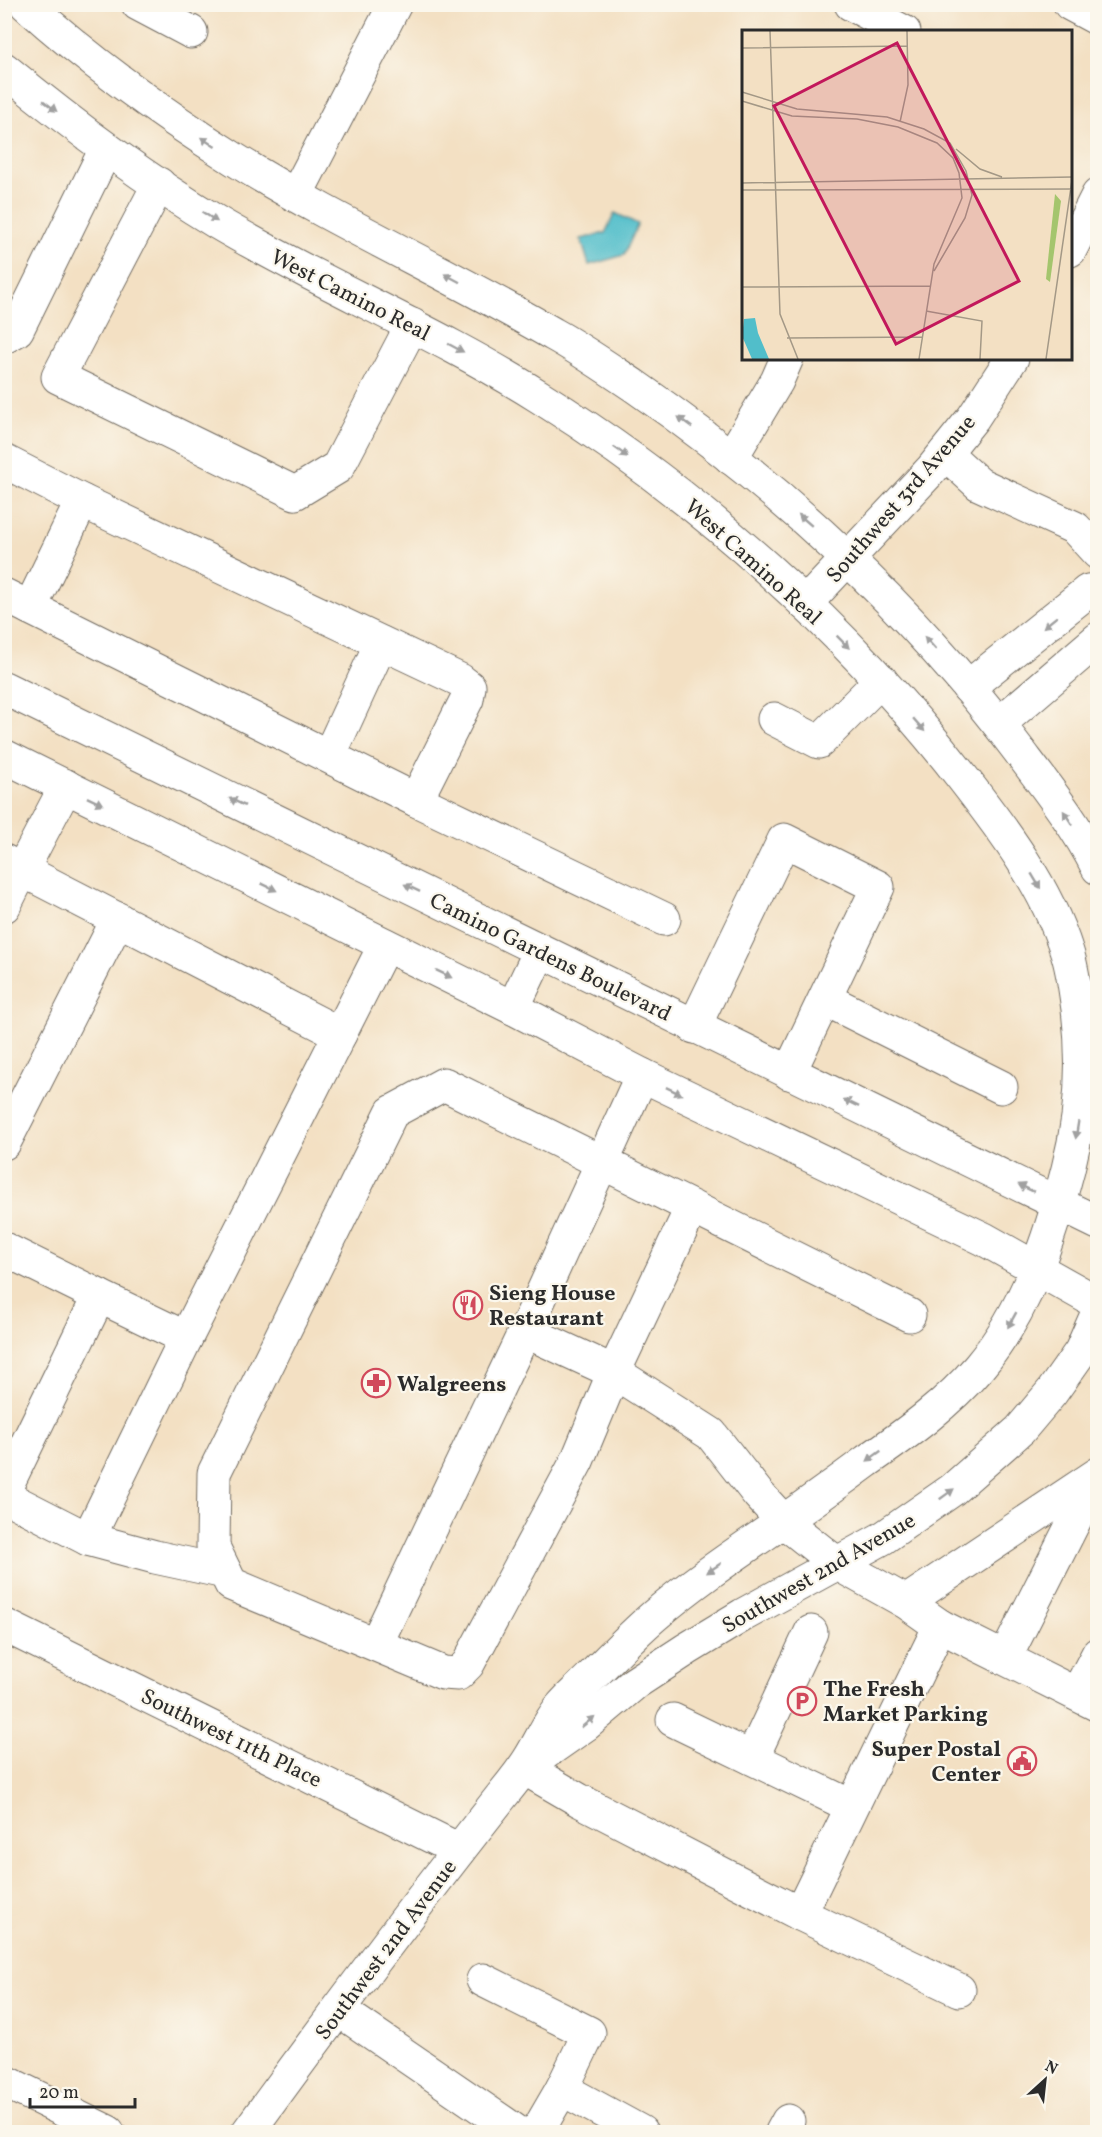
<svg xmlns="http://www.w3.org/2000/svg" width="1102" height="2137" font-family="Vollkorn,serif">
	<rect width="100%" height="100%" fill="#fbf7ec"/>
	<filter id="ink" filterUnits="userSpaceOnUse"><feTurbulence type="fractalNoise" baseFrequency=".0167" numOctaves="2"/><feDisplacementMap in="SourceGraphic" scale="12" xChannelSelector="R" yChannelSelector="G"/><feConvolveMatrix kernelMatrix="1 2 1 2 8 2 1 2 1" color-interpolation-filters="sRGB"/></filter>
	<filter id="wash" filterUnits="userSpaceOnUse"><feTurbulence type="fractalNoise" baseFrequency=".008" numOctaves="4" result="noise"/><feDisplacementMap in="SourceGraphic" scale="24" xChannelSelector="R" yChannelSelector="G"/><feGaussianBlur stdDeviation="1.35" result="paint"/><feColorMatrix in="noise" values="0 0 0 0 0 0 0 0 0 0 0 0 0 0 0 0 0 1.4 0 .05"/><feComposite in="paint" operator="in"/></filter>
	<g filter="url(#wash)">
		<rect width="100%" height="100%" fill="#f3e0c3"/>
		<path fill="#51beca" stroke="#3e747a" stroke-width="1.5" d="M615,213L638,224L624,255L589,265L581,239L605,233Z"/>
	</g>
	<g filter="url(#ink)">
		<g fill="none" stroke-linecap="round" stroke-linejoin="round">
			<g stroke="#716a60" stroke-width="35">
				<g id="minor">
					<path d="M26,4C90,62 161,113 234,159C337,223 448,273 553,334C582,350 609,369 636,387C781,487 914,611 1020,752C1048,789 1077,826 1098,868"/>
					<path d="M138,4L191,32"/>
					<path d="M851,4L904,32"/>
					<path d="M1070,4L1098,19"/>
					<path d="M4,69C72,125 143,178 218,223C323,285 437,332 540,397C700,497 846,628 962,777C1004,831 1046,886 1067,952C1073,970 1075,990 1078,1009C1085,1064 1082,1115 1068,1169C1050,1238 1026,1311 979,1367C948,1404 906,1434 867,1461C836,1484 804,1507 772,1529C731,1557 691,1584 654,1616C632,1635 612,1656 591,1677C581,1687 569,1697 560,1708C548,1723 540,1742 530,1758C522,1771 513,1782 504,1793C416,1904 331,2018 248,2132"/>
					<path d="M159,184L58,377L295,493L338,467L412,325"/>
					<path d="M296,195L395,4"/>
					<path d="M1070,250L1098,195"/>
					<path d="M4,337L17,330L106,149"/>
					<path d="M945,453L979,484L1075,528L1098,553"/>
					<path d="M731,458L777,381L787,358"/>
					<path d="M4,461L82,501L460,680L469,687L467,699L416,800L4,595"/>
					<path d="M805,604L932,469L973,418L1012,358"/>
					<path d="M30,608L82,501"/>
					<path d="M968,687L1088,591L1098,590"/>
					<path d="M4,688L1098,1223"/>
					<path d="M774,719L819,742L881,680"/>
					<path d="M999,724L1098,639"/>
					<path d="M4,756L513,1008L642,1075L984,1239L1098,1303"/>
					<path d="M329,756L381,643"/>
					<path d="M66,786L22,870L340,1034"/>
					<path d="M416,800L664,919"/>
					<path d="M4,861L22,870L4,906"/>
					<path d="M825,999L1001,1087"/>
					<path d="M513,1008L540,951"/>
					<path d="M694,1027L784,840L878,887L789,1073"/>
					<path d="M4,1143L118,919"/>
					<path d="M692,1207L614,1372L577,1461L468,1664L458,1674L443,1673L231,1584L213,1547L214,1473L392,1112L444,1084C599,1161 754,1238 909,1315"/>
					<path d="M4,1249L99,1296"/>
					<path d="M186,1338L385,945"/>
					<path d="M4,1491L99,1296L186,1338L88,1539"/>
					<path d="M4,1496L88,1539L155,1557L225,1572"/>
					<path d="M906,1602L1098,1474"/>
					<path d="M4,1625L459,1850"/>
					<path d="M940,1626L1098,1705"/>
					<path d="M376,1644L525,1331"/>
					<path d="M1005,1658L1097,1476"/>
					<path d="M1077,1694L1098,1654"/>
					<path d="M673,1720L851,1806"/>
					<path d="M752,1758L811,1632"/>
					<path d="M535,1760L585,1725L635,1683L687,1649L743,1615L883,1538L952,1490L1020,1430L1052,1392L1081,1351L1098,1312"/>
					<path d="M524,1768L579,1800L800,1914L940,1626L906,1602L836,1563L783,1521L758,1494L711,1434L614,1372L525,1331L642,1075"/>
					<path d="M800,1914L959,1990"/>
					<path d="M483,1980L589,2033L562,2089L641,2132"/>
					<path d="M339,2010L517,2132"/>
					<path d="M4,2081L108,2132"/>
					<path d="M537,2132L562,2089"/>
					<path d="M782,2132L788,2121"/>
				</g>
			</g>
			<use href="#minor" stroke="#fff" stroke-width="33"/>
		</g>
		<defs><path id="oneway-solid" d="M-6-.8H1V-3.2L6.5 0L1 3.2V.8H-6Z" transform="scale(1.5)"/></defs>
		<g fill="#a0a0a0">
			<use href="#oneway-solid" transform="translate(50 106) rotate(38)"/>
			<use href="#oneway-solid" transform="translate(208 142) rotate(-147)"/>
			<use href="#oneway-solid" transform="translate(210 217) rotate(33)"/>
			<use href="#oneway-solid" transform="translate(452 278) rotate(-152)"/>
			<use href="#oneway-solid" transform="translate(456 348) rotate(28)"/>
			<use href="#oneway-solid" transform="translate(685 422) rotate(-143)"/>
			<use href="#oneway-solid" transform="translate(621 452) rotate(36)"/>
			<use href="#oneway-solid" transform="translate(805 520) rotate(-139)"/>
			<use href="#oneway-solid" transform="translate(1050 622) rotate(141)"/>
			<use href="#oneway-solid" transform="translate(843 642) rotate(45)"/>
			<use href="#oneway-solid" transform="translate(930 643) rotate(-132)"/>
			<use href="#oneway-solid" transform="translate(919 725) rotate(49)"/>
			<use href="#oneway-solid" transform="translate(95 801) rotate(26)"/>
			<use href="#oneway-solid" transform="translate(237 802) rotate(-154)"/>
			<use href="#oneway-solid" transform="translate(1068 818) rotate(-123)"/>
			<use href="#oneway-solid" transform="translate(1036 881) rotate(59)"/>
			<use href="#oneway-solid" transform="translate(269 887) rotate(26)"/>
			<use href="#oneway-solid" transform="translate(412 888) rotate(-154)"/>
			<use href="#oneway-solid" transform="translate(444 974) rotate(26)"/>
			<use href="#oneway-solid" transform="translate(674 1091) rotate(26)"/>
			<use href="#oneway-solid" transform="translate(851 1103) rotate(-154)"/>
			<use href="#oneway-solid" transform="translate(1077 1130) rotate(99)"/>
			<use href="#oneway-solid" transform="translate(1026 1188) rotate(-154)"/>
			<use href="#oneway-solid" transform="translate(1012 1320) rotate(119)"/>
			<use href="#oneway-solid" transform="translate(874 1456) rotate(144)"/>
			<use href="#oneway-solid" transform="translate(947 1494) rotate(-36)"/>
			<use href="#oneway-solid" transform="translate(714 1568) rotate(146)"/>
			<use href="#oneway-solid" transform="translate(588 1722) rotate(-39)"/>
		</g>
	</g>
	<defs>
		<g id="restaurant-ring" transform="scale(1.5)"><circle r="9.5" fill="#fbf7ec" stroke="#d1495b" stroke-width="1.5"/><path d="M-5-6h1v4h1v-4h1v4h1v-4h1v5L-1.5 .5V6h-2V.5L-5-1ZM5-6V6H3V1.5H1.5Q1.5-4 5-6Z" fill="#d1495b"/></g>
		<g id="pharmacy-ring" transform="scale(1.5)"><circle r="9.5" fill="#fbf7ec" stroke="#d1495b" stroke-width="1.5"/><path d="M-2-6h4v4h4v4h-4v4h-4v-4h-4v-4h4Z" fill="#d1495b"/></g>
		<g id="parking-ring" transform="scale(1.5)"><circle r="9.5" fill="#fbf7ec" stroke="#d1495b" stroke-width="1.5"/><path d="M-3.5-5.5H1a3.5 3.5 0 0 1 0 7H-1V5.5H-3.5ZM-1-3.4V-.6H.8a1.4 1.4 0 0 0 0-2.8Z" fill="#d1495b"/></g>
		<g id="civic-ring" transform="scale(1.5)"><circle r="9.5" fill="#fbf7ec" stroke="#d1495b" stroke-width="1.5"/><path d="M-.6-6.5H3V-4.5H.6V-3L4-1V1h2V6H-6V1h2V-1L-.6-3ZM-1.2 2.5V6h2.4V2.5Z" fill="#d1495b"/></g>
	</defs>
	<g fill-rule="evenodd">
		<use href="#restaurant-ring" x="468" y="1305"/>
		<use href="#pharmacy-ring" x="376" y="1383"/>
		<use href="#parking-ring" x="802" y="1701"/>
		<use href="#civic-ring" x="1022" y="1761"/>
	</g>
	<g text-anchor="middle" stroke-width="4.5" stroke-linejoin="round" paint-order="stroke">
		<g font-size="22" fill="#2b2b2b" stroke="#fbf7ec">
			<text transform="translate(351 294) rotate(27)" y="8">West Camino Real</text>
			<text transform="translate(900 498) rotate(-49)" y="8">Southwest 3rd Avenue</text>
			<text transform="translate(754 561) rotate(42)" y="8">West Camino Real</text>
			<text transform="translate(551 956) rotate(26)" y="8">Camino Gardens Boulevard</text>
			<text transform="translate(818 1572) rotate(-30)" y="8">Southwest 2nd Avenue</text>
			<text transform="translate(232 1737) rotate(26)" y="8">Southwest 11th Place</text>
			<text transform="translate(385 1949) rotate(-53)" y="8">Southwest 2nd Avenue</text>
		</g>
		<g font-size="22" font-weight="bold" fill="#2b2b2b" stroke="#fbf7ec" text-anchor="start">
			<text x="489" y="1300">Sieng House<tspan x="489" dy="25">Restaurant</tspan></text>
			<text x="397" y="1391">Walgreens</text>
			<text x="823" y="1696">The Fresh<tspan x="823" dy="25">Market Parking</tspan></text>
			<text x="1001" y="1756" text-anchor="end">Super Postal<tspan x="1001" dy="25">Center</tspan></text>
		</g>
	</g>
	<g transform="translate(742 30)">
		<rect width="330" height="330" fill="#f3e0c3"/>
		<path d="M313,164L319,171L308,252L304,249Z" fill="#a4c56d"/>
		<path d="M13,288L16,303L27,329H10L0,306L2,289Z" fill="#51beca"/>
		<path fill="none" stroke="#a39886" stroke-width="1.5" d="M28,1L38,284L56,329M0,18L165,16M0,62L55,79L145,87L182,99L208,113L224,141L230,165L223,188L192,241M0,71L50,86L115,89L156,97L195,113L211,128L217,143L220,168L192,234L177,329M158,92L166,55L165,1M214,119L238,139L260,147M0,153L330,147M0,160L330,159M0,257L189,256M184,281L240,291L238,329M45,308L180,307M304,329L330,150"/>
		<path fill="#c2185b" fill-opacity="0.15" stroke="#c2185b" stroke-width="3" d="M155,13L277,251L154,314L32,76Z"/>
		<rect width="330" height="330" fill="none" stroke="#2b2b2b" stroke-width="3"/>
	</g>
	<rect width="1102" height="2137" fill="none" stroke="#fbf7ec" stroke-width="24"/>
	<g transform="translate(1045 2080) rotate(27)" stroke="#fbf7ec" stroke-width="4.5" paint-order="stroke">
	<path d="M0-4.5L10 22L0 15L-10 22Z" fill="#2b2b2b"/>
	<text y="-9" font-size="16" font-weight="bold" text-anchor="middle" fill="#2b2b2b">N</text>
	</g>
	<path d="M30 2098v9h105v-9" fill="none" stroke="#2b2b2b" stroke-width="3"/>
	<text x="39" y="2098" font-size="18" fill="#2b2b2b" stroke="#fbf7ec" stroke-width="4.5" paint-order="stroke">20 m</text>
</svg>
